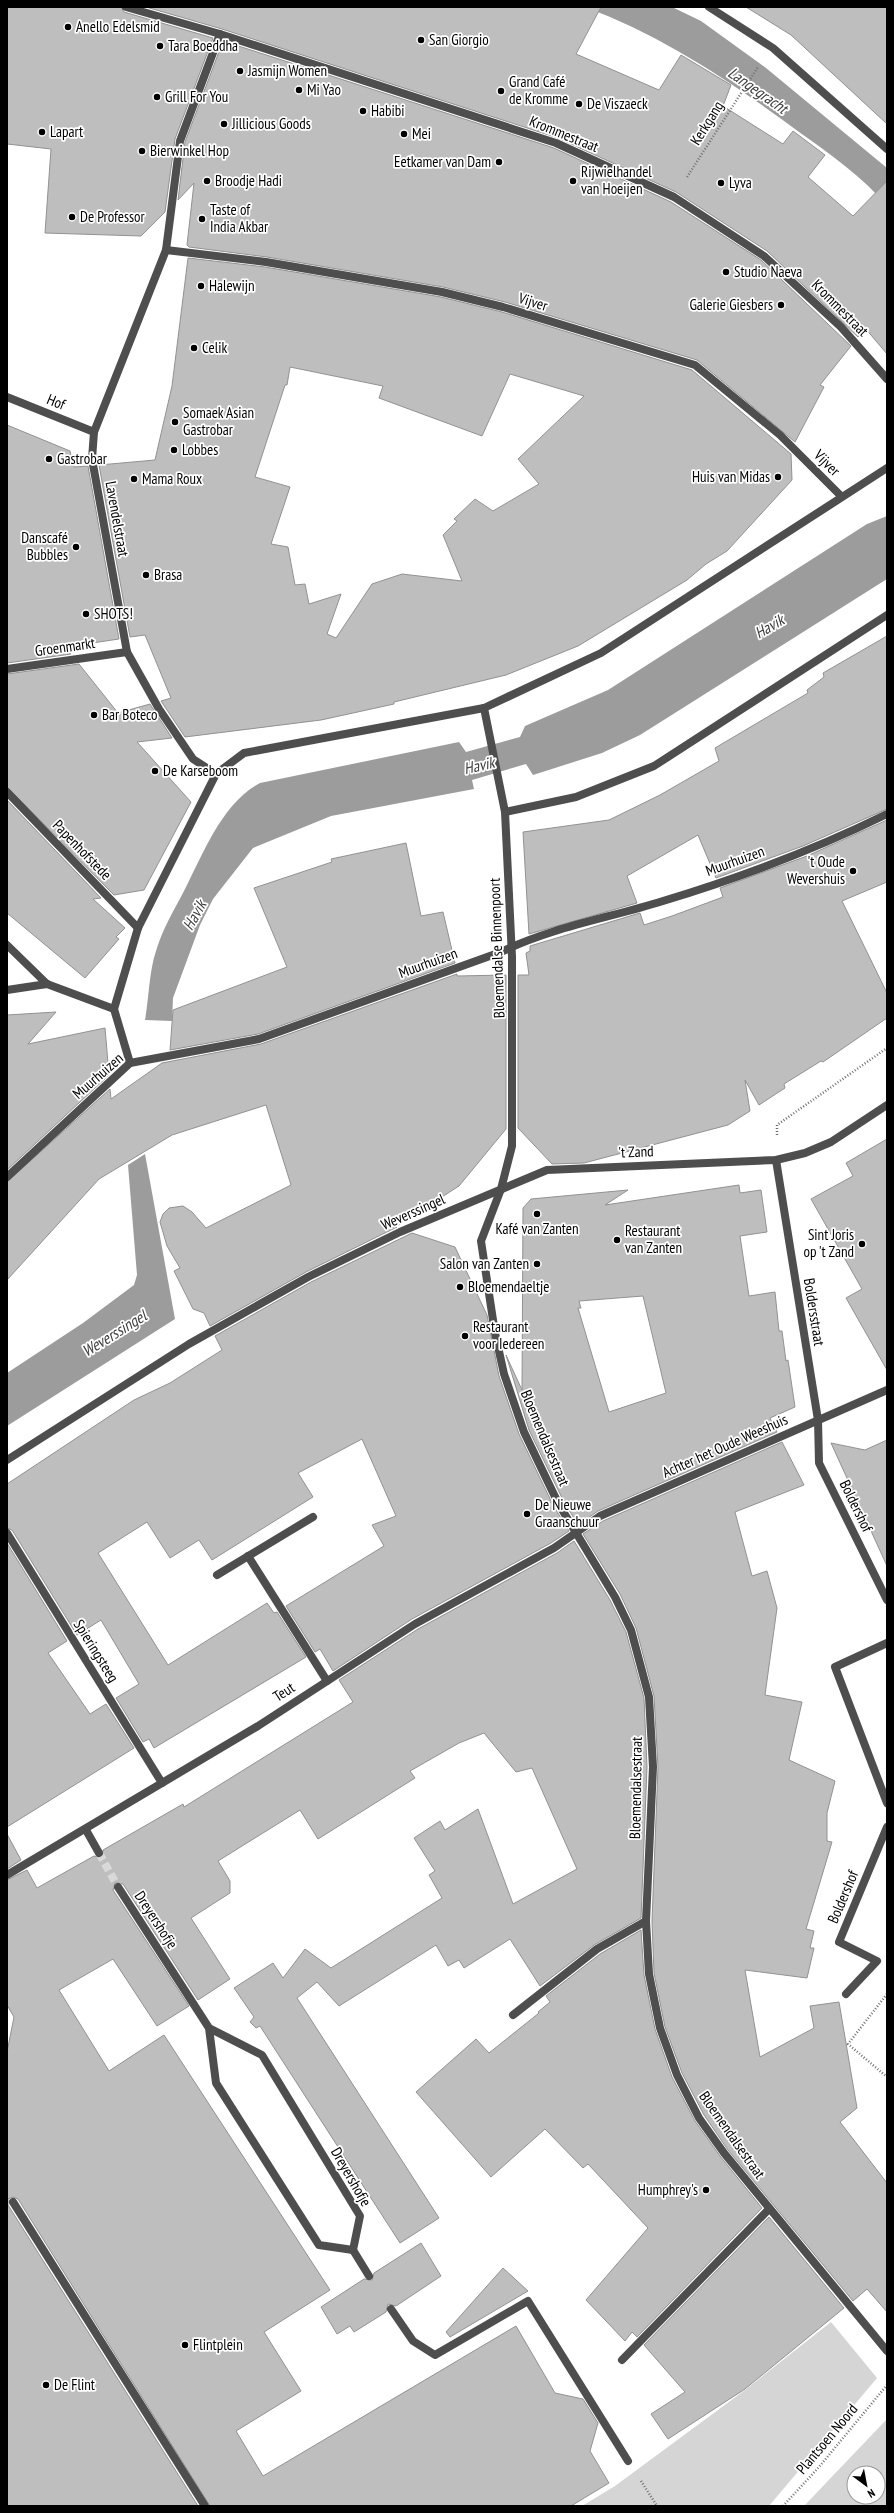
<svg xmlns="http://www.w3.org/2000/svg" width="894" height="2513" font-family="'PT Sans Narrow',sans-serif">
	<rect width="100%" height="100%" fill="#fff"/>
	<g fill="#d5d5d5" fill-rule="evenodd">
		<path d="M831,2322L877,2378L769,2506H582L615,2486L745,2390Z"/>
		<path d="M887,2419V2506H804ZM854,2473H878V2497H854Z"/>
	</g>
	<g fill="#9c9c9c">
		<path d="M585,7H672L701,21L766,68L887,168V206C863,177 830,154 799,132C733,83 663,36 585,7Z"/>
		<path d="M887,516V579L640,735L602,753L533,775L526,764L472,780L474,789L331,816L253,848L213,899L200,925L173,998L172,1021L145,1020C149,998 149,972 156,951C162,930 174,910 184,891C203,854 222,803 260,783L459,742L466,752L520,737L525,726L608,690L867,524Z"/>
		<path d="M145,1154L175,1319L7,1426V1373L83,1323L134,1285L137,1275L128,1165Z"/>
	</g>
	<g fill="#bebebe" stroke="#929292" fill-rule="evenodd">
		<path d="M7,7H121L124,12L213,38L175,139L165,212L141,236L45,233L51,149L7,144Z"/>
		<path d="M146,7H601L576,54L659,90L681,55L731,85L723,106L783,144L793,131L825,155L808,177L853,216L887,181V354L865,328L858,337L767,251L676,192L558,138L222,29Z"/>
		<path d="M746,7H887V124L791,35Z"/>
		<path d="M223,41L554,148L671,202L761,260L851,346L820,385L824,387L795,442L697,360L505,302L443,287L267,257L189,247L187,245L194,183L178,200L185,142Z"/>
		<path d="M188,258L265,267L441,297L502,312L692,370L791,454L792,480L727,551L706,564L687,580L578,646L506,675L394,702V704L321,720L185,737L161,701L171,698L145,635L130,637L99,465L155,460L172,386ZM290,367L383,386L379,398L482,436L510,374L584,396L518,459L539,484L493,511L475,499L454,519L457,521L443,535L462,581L402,574L372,584L336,638L327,634L341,594L309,604L305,584L295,585L288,547L271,544L290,487L255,477L285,385H287Z"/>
		<path d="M7,425L70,451L74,467L88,466L119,639L65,647L71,654L7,663Z"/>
		<path d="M887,636V809L803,846L716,878L698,835L627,876L637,903L529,934L523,832L609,820L660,795L719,761L715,748L808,693L807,690L824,677L823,673Z"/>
		<path d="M79,664L118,713L150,704L172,738L137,742L191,802L144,890L114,895L7,787V674Z"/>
		<path d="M7,800L101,898L93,899L125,928L116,937L119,939L85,978L7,913Z"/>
		<path d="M887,820V882L842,901L887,993V1018L823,1062L821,1061L784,1084L785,1088L759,1105L745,1080L750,1111L728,1125L584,1163L552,1164L518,1128V975H529L526,953L530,951V946L640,913L644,925L672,916L723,897L720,888L807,856Z"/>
		<path d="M406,843L421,916L443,912L455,963L258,1034L170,1050L173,1010L287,967L254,888L332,862L331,859Z"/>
		<path d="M457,974V976L506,975V1129L459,1186L395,1227H397L306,1272L210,1326L204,1313L193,1309L174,1271L180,1268L167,1246L160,1222L163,1214L169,1208L183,1206L192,1212L206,1228L291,1185L266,1105L172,1135L99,1179L7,1280V1182L110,1089L111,1099L162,1063L261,1044Z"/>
		<path d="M56,1012L28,1044L105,1028L109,1075L7,1170V1015Z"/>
		<path d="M887,1139V1370L846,1298L862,1289L811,1199L853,1176L846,1163Z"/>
		<path d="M739,1185L740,1193L761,1190L767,1232L740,1236L749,1296L775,1292L779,1331H782L786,1361L788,1360L795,1407L770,1418L777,1432L598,1511L578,1525L563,1500L529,1430L506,1355L522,1390L523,1208L531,1199L628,1190L605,1205ZM643,1296L666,1393L609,1412L578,1308H581L579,1301Z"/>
		<path d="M412,1233L455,1247L487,1315L499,1376L519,1434L553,1505L569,1531L551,1543L412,1619L333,1671L320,1649L315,1652L286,1606L384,1546L372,1525L396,1516L362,1439L298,1473L313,1497L212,1560L199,1540L170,1558L147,1522L98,1553L168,1665L267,1603L274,1613L277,1612L306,1657L154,1748L149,1739L143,1742L116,1698L139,1684L101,1620L77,1635L12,1530L7,1528V1484L134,1400L170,1383L222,1350L215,1336L311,1282Z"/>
		<path d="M887,1440V1566L831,1443L865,1450Z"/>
		<path d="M782,1442L804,1485L735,1512L752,1576L767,1571L777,1608L765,1695L802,1702L789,1760L835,1781L827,1813V1841L832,1842L806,1929L814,1931L810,1948H814L807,1978L745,1970L760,2057L814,2028L810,2006L839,2002L857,2108L840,2122L887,2183V2312L867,2289L853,2301L728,2150L704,2115L682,2073L665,2027L654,1973L652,1921L658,1767L654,1696L636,1628L620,1594L583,1534L603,1521Z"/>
		<path d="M574,1541L610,1600L626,1632L644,1698L647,1767L641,1918L594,1945L540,1986L510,1939L464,1968L459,1960L448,1966L436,1945L339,2006L317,1982L297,1998L439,2218L400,2243L260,2026L256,2028L250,2022L254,2017L234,1988L273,1963L283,1978L305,1949L331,1968L442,1898L429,1875L435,1871L414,1838L440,1821L445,1830L478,1809L513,1904L577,1869L532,1768L516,1772L484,1733L459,1743L410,1771L415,1778L318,1839L300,1810L218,1861L230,1881V1893L191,1918L230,1979L198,2000L123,1884L115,1883L113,1890L189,2006L157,2026L113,1959L59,1990L109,2071L164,2035L330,2290L264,2332L301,2391L236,2431L263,2476L516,2326L555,2393L583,2399L598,2423L590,2451L609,2483L571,2506H210L18,2199L13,2197L8,2199V2205L198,2506H7V2052L14,2017L7,2005V1880L27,1870L37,1888L94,1856L102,1858L103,1850L183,1804L184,1807L353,1702L339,1680L418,1629L557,1553Z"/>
		<path d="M7,1543L67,1641L48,1653L90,1714L106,1704L134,1748L7,1827Z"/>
		<path d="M7,1834L21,1860L7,1869Z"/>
		<path d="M641,1930L644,1975L655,2029L672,2077L695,2121L720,2156L762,2208L637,2337L632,2332L625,2341L586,2300L648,2228L588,2164L583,2168L545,2129L491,2177L416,2092L476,2039L489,2053L539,2013L538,2012L550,2002L546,1996L600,1954Z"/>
		<path d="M769,2217L844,2308L745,2389L668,2439L651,2414L685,2392L644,2345Z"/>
		<path d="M421,2243L441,2276L396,2306L388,2304L386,2312L354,2332L350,2326L337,2334L321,2307L364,2279L372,2280L374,2273Z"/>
		<path d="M503,2268L528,2291L450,2337L446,2332Z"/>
	</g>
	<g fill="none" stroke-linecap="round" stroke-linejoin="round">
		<path stroke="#d9d9d9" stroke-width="8" stroke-dasharray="8 4" stroke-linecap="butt" d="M99,1853L118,1887"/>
		<g stroke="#707070" stroke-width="2.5" stroke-dasharray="1 2" stroke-linecap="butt">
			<path d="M687,177L758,67"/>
			<path d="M777,1135V1125L887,1048"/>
			<path d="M887,1994L848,2044L887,2077"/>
			<path d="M641,2481L657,2506"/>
			<path d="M783,2506L819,2467L887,2385"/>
		</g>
		<g stroke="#4e4e4e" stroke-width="8">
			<path d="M248,1556L327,1681"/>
			<path d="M217,1575L313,1517"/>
			<path d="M887,1643L835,1667L887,1803"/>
			<path d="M846,1994L877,1961L839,1942L887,1827"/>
			<path d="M513,2015L597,1949L646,1921"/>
			<path d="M13,2202L205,2506"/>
			<path d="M353,2250L369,2276"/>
			<path d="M391,2309L413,2341L435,2355L528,2301L628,2461"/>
			<path d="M622,2360L769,2209"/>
		</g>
		<g stroke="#4e4e4e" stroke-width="8">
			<path d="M126,7L220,34L556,143L674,197L764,256L841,327L887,379"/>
			<path d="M709,7L773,48L887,149"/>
			<path d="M166,250L266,262L442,292L503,307L695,365L780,435L841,496"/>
			<path d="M7,397L94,432"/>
			<path d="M7,669L127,652"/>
			<path d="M484,708L505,812L512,957V1146L501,1189L481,1241L495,1333L504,1374L524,1432L558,1503L615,1597L631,1630L649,1697L653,1767L646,1921L649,1974L660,2028L677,2075L699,2118L724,2153L887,2351"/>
			<path d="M216,774L193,759L159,709L127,652L92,459L94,432L166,250L180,141L220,34"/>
			<path d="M7,792L138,928"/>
			<path d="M505,812L576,797L654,766L887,615"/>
			<path d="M7,945L47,984L114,1009"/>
			<path d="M7,990L47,984"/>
			<path d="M130,1063L114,1009L138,928L216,774L244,753L484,708L601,653L887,468"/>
			<path d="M776,1160L818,1420L819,1463L887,1600"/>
			<path d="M7,1177L130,1063L259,1039L501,952C552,927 609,918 663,901C739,878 816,849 887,814"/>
			<path d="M7,1460L189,1344L308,1277L400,1232L547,1170L776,1160L805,1153L831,1142L887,1105"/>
			<path d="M7,1533L162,1783"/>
			<path d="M86,1830L99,1853"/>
			<path d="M7,1875L258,1726L415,1624L554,1548L600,1516L887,1390"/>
			<path d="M118,1887L209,2028L216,2083L319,2245L353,2250L360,2216L262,2055L209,2028"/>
		</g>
	</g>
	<g fill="#000" stroke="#fff" stroke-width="1.5">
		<circle cx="68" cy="27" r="4"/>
		<circle cx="421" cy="40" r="4"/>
		<circle cx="160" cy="46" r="4"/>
		<circle cx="240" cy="71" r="4"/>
		<circle cx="299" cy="90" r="4"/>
		<circle cx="501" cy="91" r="4"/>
		<circle cx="157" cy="97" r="4"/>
		<circle cx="579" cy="104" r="4"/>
		<circle cx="363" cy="111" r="4"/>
		<circle cx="224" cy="124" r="4"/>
		<circle cx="42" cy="132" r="4"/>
		<circle cx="404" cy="134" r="4"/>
		<circle cx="142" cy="151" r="4"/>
		<circle cx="499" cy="162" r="4"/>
		<circle cx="207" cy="181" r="4"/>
		<circle cx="573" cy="181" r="4"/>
		<circle cx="721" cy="183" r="4"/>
		<circle cx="72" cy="217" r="4"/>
		<circle cx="202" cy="219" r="4"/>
		<circle cx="726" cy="272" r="4"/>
		<circle cx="201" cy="286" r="4"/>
		<circle cx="781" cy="305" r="4"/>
		<circle cx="194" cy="348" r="4"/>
		<circle cx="175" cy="422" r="4"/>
		<circle cx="174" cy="450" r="4"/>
		<circle cx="49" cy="459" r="4"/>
		<circle cx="778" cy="477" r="4"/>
		<circle cx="134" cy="479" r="4"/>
		<circle cx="76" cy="547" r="4"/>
		<circle cx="146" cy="575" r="4"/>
		<circle cx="86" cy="614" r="4"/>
		<circle cx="94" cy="715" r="4"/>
		<circle cx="155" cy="771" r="4"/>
		<circle cx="853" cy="871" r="4"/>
		<circle cx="537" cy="1214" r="4"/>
		<circle cx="617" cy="1240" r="4"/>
		<circle cx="862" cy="1244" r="4"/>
		<circle cx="537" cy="1264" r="4"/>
		<circle cx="460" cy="1287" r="4"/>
		<circle cx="465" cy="1336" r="4"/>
		<circle cx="527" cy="1514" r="4"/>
		<circle cx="706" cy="2190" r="4"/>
		<circle cx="185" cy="2345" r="4"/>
		<circle cx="46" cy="2385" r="4"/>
	</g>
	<g text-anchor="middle" stroke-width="3.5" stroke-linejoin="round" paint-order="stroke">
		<g font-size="15" fill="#000" stroke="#fff" text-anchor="start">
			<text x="76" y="32">Anello Edelsmid</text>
			<text x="429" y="45">San Giorgio</text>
			<text x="168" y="51">Tara Boeddha</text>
			<text x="248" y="76">Jasmijn Women</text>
			<text x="509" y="87">Grand Café<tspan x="509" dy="17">de Kromme</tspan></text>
			<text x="307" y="95">Mi Yao</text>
			<text x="165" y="102">Grill For You</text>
			<text x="587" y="109">De Viszaeck</text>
			<text x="371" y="116">Habibi</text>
			<text x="232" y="129">Jillicious Goods</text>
			<text x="50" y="137">Lapart</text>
			<text x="412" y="139">Mei</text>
			<text x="150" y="156">Bierwinkel Hop</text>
			<text x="491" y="167" text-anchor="end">Eetkamer van Dam</text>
			<text x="581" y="177">Rijwielhandel<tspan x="581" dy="17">van Hoeijen</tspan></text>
			<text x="215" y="186">Broodje Hadi</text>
			<text x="729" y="188">Lyva</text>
			<text x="210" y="215">Taste of<tspan x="210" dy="17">India Akbar</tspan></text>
			<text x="80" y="222">De Professor</text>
			<text x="734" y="277">Studio Naeva</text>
			<text x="209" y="291">Halewijn</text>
			<text x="773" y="310" text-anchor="end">Galerie Giesbers</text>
			<text x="202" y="353">Celik</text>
			<text x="183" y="418">Somaek Asian<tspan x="183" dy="17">Gastrobar</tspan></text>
			<text x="182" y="455">Lobbes</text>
			<text x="57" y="464">Gastrobar</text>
			<text x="770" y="482" text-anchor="end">Huis van Midas</text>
			<text x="142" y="484">Mama Roux</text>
			<text x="68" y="543" text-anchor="end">Danscafé<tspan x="68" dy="17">Bubbles</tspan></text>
			<text x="154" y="580">Brasa</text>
			<text x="94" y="619">SHOTS!</text>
			<text x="102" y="720">Bar Boteco</text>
			<text x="163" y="776">De Karseboom</text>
			<text x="845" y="867" text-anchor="end">'t Oude<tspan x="845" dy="17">Wevershuis</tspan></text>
			<text x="537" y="1234" text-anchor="middle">Kafé van Zanten</text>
			<text x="625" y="1236">Restaurant<tspan x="625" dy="17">van Zanten</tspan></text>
			<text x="854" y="1240" text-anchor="end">Sint Joris<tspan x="854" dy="17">op 't Zand</tspan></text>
			<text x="529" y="1269" text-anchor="end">Salon van Zanten</text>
			<text x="468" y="1292">Bloemendaeltje</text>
			<text x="473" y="1332">Restaurant<tspan x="473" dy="17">voor Iedereen</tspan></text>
			<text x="535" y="1510">De Nieuwe<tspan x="535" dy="17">Graanschuur</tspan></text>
			<text x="698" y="2195" text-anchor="end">Humphrey's</text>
			<text x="193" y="2350">Flintplein</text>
			<text x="54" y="2390">De Flint</text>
		</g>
		<g font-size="15" fill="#000" stroke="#fff">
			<text transform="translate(707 123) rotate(-58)" y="5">Kerkgang</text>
			<text transform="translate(564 134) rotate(22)" y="5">Krommestraat</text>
			<text transform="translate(533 302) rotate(17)" y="5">Vijver</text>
			<text transform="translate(840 308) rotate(45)" y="5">Krommestraat</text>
			<text transform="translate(56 402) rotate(22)" y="5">Hof</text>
			<text transform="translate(827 463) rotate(45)" y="5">Vijver</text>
			<text transform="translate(117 519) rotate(80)" y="5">Lavendelstraat</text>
			<text transform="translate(65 647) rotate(-8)" y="5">Groenmarkt</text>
			<text transform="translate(82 850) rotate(46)" y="5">Papenhofstede</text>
			<text transform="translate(735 861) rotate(-20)" y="5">Muurhuizen</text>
			<text transform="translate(497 948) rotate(-92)" y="5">Bloemendalse Binnenpoort</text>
			<text transform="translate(428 963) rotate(-20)" y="5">Muurhuizen</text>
			<text transform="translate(98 1076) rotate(-41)" y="5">Muurhuizen</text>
			<text transform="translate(636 1152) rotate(-2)" y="5">'t Zand</text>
			<text transform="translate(413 1212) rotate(-24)" y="5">Weverssingel</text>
			<text transform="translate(814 1312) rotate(81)" y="5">Boldersstraat</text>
			<text transform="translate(545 1438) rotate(67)" y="5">Bloemendalsestraat</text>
			<text transform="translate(725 1446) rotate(-24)" y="5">Achter het Oude Weeshuis</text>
			<text transform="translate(856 1506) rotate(64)" y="5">Boldershof</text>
			<text transform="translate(96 1651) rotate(58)" y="5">Spieringsteeg</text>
			<text transform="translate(284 1692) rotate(-33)" y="5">Teut</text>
			<text transform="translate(636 1788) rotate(-89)" y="5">Bloemendalsestraat</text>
			<text transform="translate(843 1897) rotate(-67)" y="5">Boldershof</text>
			<text transform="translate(156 1920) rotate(57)" y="5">Dreyershofje</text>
			<text transform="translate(732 2135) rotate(55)" y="5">Bloemendalsestraat</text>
			<text transform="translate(351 2177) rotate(60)" y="5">Dreyershofje</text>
			<text transform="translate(827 2439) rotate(-50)" y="5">Plantsoen Noord</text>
		</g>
		<g font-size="16" font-style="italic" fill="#3d3d3d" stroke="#fff">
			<text transform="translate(758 90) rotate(35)" y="6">Langegracht</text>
			<text transform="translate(769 626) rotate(-30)" y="6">Havik</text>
			<text transform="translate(479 765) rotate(-13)" y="6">Havik</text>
			<text transform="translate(194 915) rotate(-61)" y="6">Havik</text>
			<text transform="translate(114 1333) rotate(-32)" y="6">Weverssingel</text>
		</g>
	</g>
	<rect width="894" height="2513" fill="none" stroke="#000000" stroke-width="16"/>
	<g transform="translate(866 2485) rotate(148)"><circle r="19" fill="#ffffff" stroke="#999999"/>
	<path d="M0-3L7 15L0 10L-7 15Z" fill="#000000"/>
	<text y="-6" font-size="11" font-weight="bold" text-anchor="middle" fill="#000000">N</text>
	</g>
</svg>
